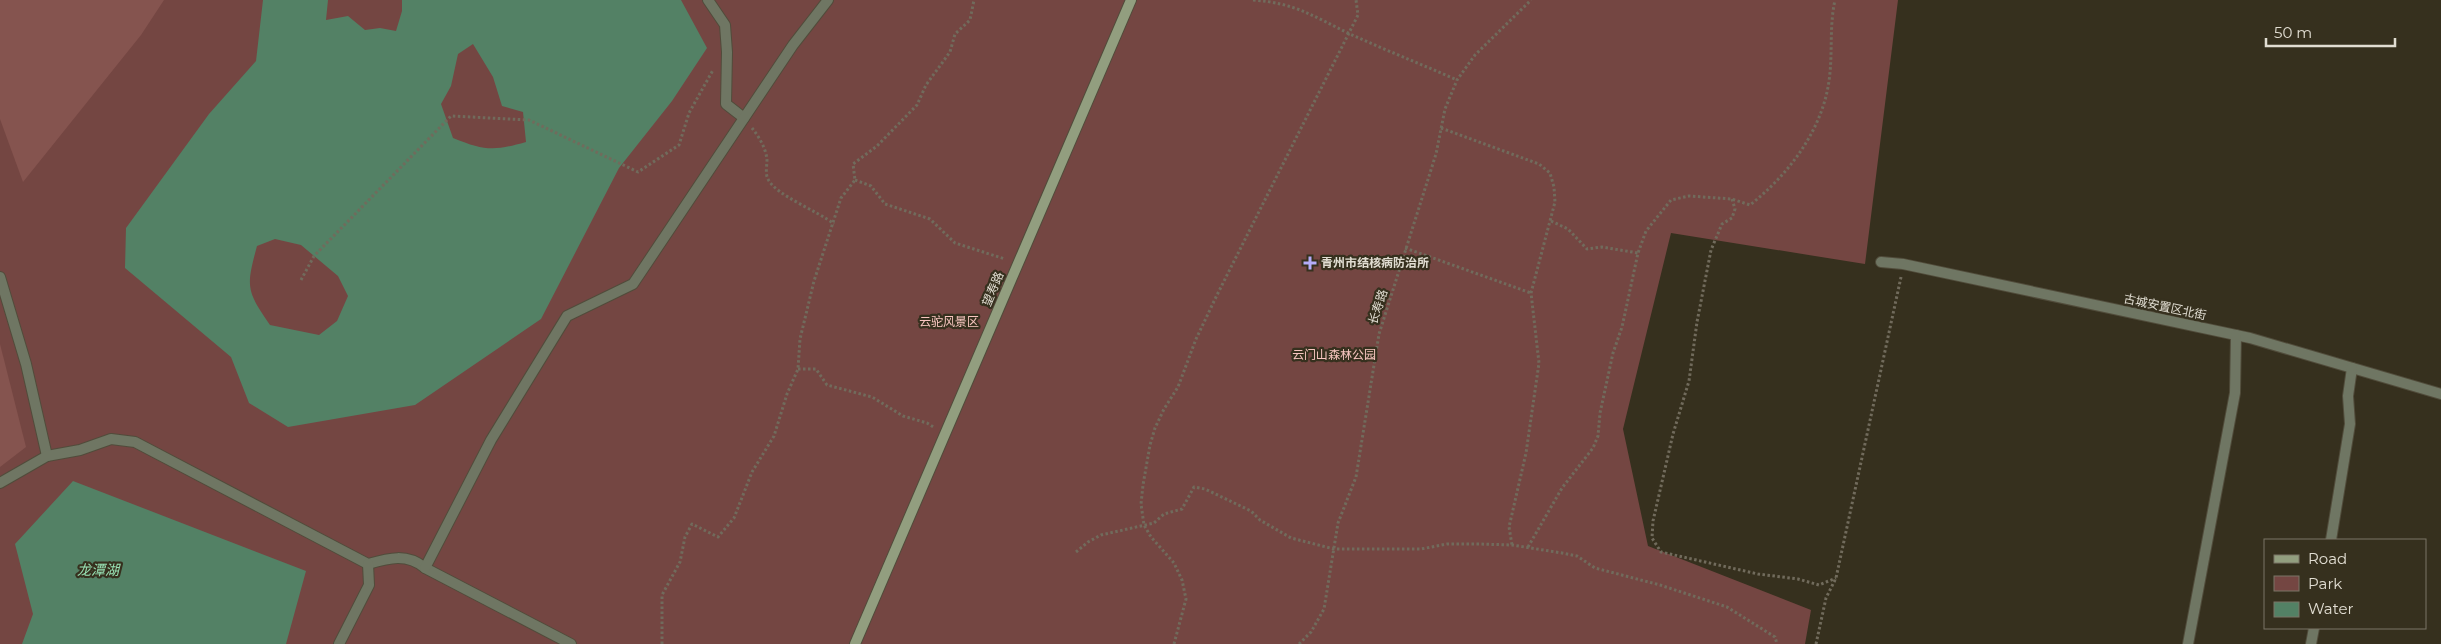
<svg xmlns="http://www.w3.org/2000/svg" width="2441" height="644" font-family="Montserrat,'Noto Sans SC',sans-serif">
	<rect width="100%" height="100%" fill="#36301e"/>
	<path fill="#744642" d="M0,0H1898L1865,264L1671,233L1623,429L1648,546L1811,610L1805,644H0Z"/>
	<g fill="#85544f">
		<path d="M0,0H164L141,35L23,182L0,119Z"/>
		<path d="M0,344L26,447L0,467Z"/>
	</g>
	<g fill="#538165" fill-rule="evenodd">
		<path d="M263,0H328L326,20L348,16L365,30L380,28L396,31L402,11V0H681L707,48L672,101L619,168L541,319L415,405L288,427L249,403L231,357L125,268L126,228L209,114L256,61ZM473,44L493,77L502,106L523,112L526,142C494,151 485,151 453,138L441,104L451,86L458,54ZM275,239L301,245L338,276L348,296L337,321L319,335L270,325C246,290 246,287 257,246Z"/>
		<path d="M73,481L306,571L286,644H22L33,614L15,544Z"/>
	</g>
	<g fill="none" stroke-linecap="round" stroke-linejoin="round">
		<g stroke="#514c3b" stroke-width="12">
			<g id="street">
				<path d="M708,0L725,25L727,52L726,104L744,118"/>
				<path d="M1881,262L1903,264L2250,338L2441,394"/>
				<path d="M0,277L26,364L47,456"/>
				<path d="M0,483L47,456L80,450L111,439L135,442L368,564C389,558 407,553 425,568L571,644"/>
				<path d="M2331,540L2350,424L2348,396L2352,368"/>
				<path d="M425,568L491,440L567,316L633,284L793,45L828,0"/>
				<path d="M339,644L369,585L368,564"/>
				<path d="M2188,644L2235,393L2236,335"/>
				<path d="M2311,644L2314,628"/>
			</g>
		</g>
		<g stroke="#514c3b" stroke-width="12">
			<path id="secondary" d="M855,644L1131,0"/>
		</g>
		<g stroke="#716b5c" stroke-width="3" stroke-dasharray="2.5 2.5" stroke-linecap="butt">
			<path d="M1253,0C1295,3 1313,16 1350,34C1385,50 1421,64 1457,80"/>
			<path d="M752,128C759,137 766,148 767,160C767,165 765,174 768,179C775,195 818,211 834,224"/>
			<path d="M1441,128L1539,164L1550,173L1554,187L1555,202L1531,293L1539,363L1526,453L1509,527L1512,545"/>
			<path d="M855,180L871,186L885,204L930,219L955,243L1005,259"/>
			<path d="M1732,199L1735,209L1732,218L1722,224L1711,250L1697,322L1689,381L1673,434L1653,521L1652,538L1661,552L1758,574L1798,579L1819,585L1836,578"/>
			<path d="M1551,221L1568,229L1587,249L1602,247L1638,253"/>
			<path d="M1405,248L1531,293"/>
			<path d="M301,280L314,256L451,116L529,120L638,172L679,145L689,113L713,70"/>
			<path d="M798,369H816L827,385L872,397L903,416L927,423L935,428"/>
			<path d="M1528,547L1562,488L1593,448L1598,436L1600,413L1613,353L1622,327L1638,253L1646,231L1671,200L1689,196L1732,199L1750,205C1788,175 1822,131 1829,81C1833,54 1829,27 1835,0"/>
			<path d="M1076,552L1088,542L1101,535L1154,523L1164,514L1182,509L1194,487L1205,489L1251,511L1260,520L1291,538L1334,549H1421L1447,544H1479L1512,545L1562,553L1577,556L1595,568L1660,585L1727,607L1775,637L1777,644"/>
			<path d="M662,644V595L680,562L685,537L692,524L718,537L734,518L752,472L774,436L787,394L798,369L800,339L814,281L841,198L855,180L853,164L877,146L917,105L926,85L950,52L955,34L970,20L974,0"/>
			<path d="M1174,644L1186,599L1182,580L1174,563L1151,537L1144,525L1141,504L1143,485L1150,445L1155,428L1164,409L1178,387L1196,339L1217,295L1358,15L1356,0"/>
			<path d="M1299,644L1311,632L1324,609L1338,523L1356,477L1379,334L1436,154L1445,109L1457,80L1475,55L1531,0"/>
			<path d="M1816,644L1826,598L1836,578L1901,277"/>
		</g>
		<use href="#street" stroke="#6f7663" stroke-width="10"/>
		<use href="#secondary" stroke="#929e7f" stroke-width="10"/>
	</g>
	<path fill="#b4acf9" stroke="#36301e" stroke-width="2" d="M1307.5 255.5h5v5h5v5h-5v5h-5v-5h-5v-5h5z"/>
	<g text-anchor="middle" stroke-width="4.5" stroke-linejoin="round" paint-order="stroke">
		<g font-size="12" font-weight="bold" fill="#e1ddd2" stroke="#36301e" text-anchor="start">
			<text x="1321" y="267">青州市结核病防治所</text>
		</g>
		<g font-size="12" fill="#e1ddd2" stroke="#36301e">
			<text transform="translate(993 289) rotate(-67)" y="4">望寿路</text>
			<text transform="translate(1378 307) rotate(-72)" y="4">长寿路</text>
			<text transform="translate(2165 307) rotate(12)" y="4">古城安置区北街</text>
		</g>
		<g font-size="12" fill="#f8c6c0" stroke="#36301e">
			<text x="949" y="326">云驼风景区</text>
			<text x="1334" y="359">云门山森林公园</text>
		</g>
		<g font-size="14" font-style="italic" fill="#98e1b4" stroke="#36301e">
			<text x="98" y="575">龙潭湖</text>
		</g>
	</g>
	<rect x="2264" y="539" width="162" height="90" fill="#36301e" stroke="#7a7566"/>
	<rect x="2274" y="555" width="25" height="8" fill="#929e7f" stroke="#7a7566"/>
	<text x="2308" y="564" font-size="15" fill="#e1ddd2">Road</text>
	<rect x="2274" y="576" width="25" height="15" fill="#744642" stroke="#7a7566"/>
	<text x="2308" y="589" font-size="15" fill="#e1ddd2">Park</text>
	<rect x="2274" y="602" width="25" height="15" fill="#538165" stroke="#7a7566"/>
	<text x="2308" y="614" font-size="15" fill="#e1ddd2">Water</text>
	<path d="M2266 38v8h129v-8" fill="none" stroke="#e1ddd2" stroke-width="2.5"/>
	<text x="2274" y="38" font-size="15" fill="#e1ddd2" stroke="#36301e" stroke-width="4" paint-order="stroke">50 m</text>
</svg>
